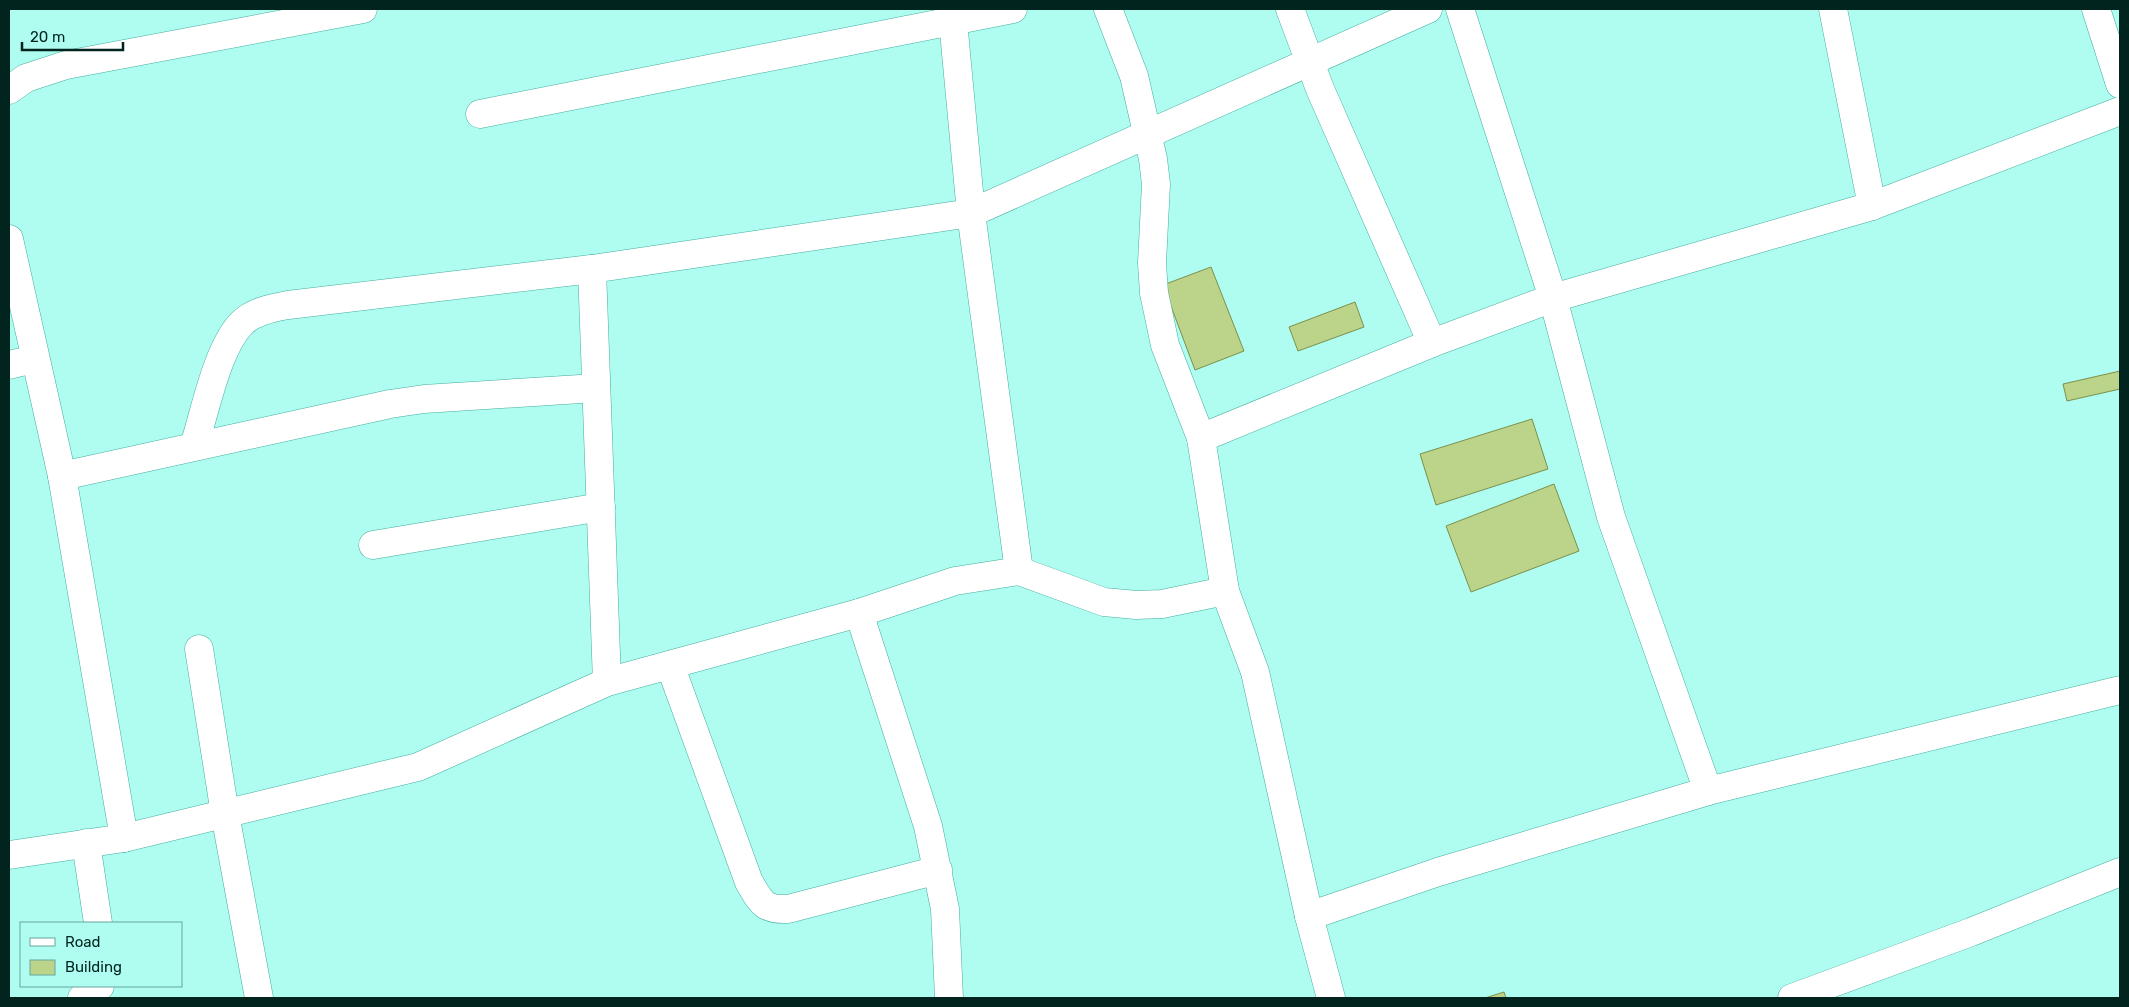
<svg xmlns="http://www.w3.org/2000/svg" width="2129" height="1007" font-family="Rubik,sans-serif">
	<rect width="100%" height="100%" fill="#aefdf0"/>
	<g fill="#bcd38a" stroke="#7c904a">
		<path d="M1211,267L1244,351L1195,370L1163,285Z"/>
		<path d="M1355,302L1364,327L1298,351L1289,327Z"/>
		<path d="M2120,371V389L2067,401L2063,384Z"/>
		<path d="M1532,419L1548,469L1436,505L1420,454Z"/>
		<path d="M1554,484L1579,551L1471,592L1446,526Z"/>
		<path d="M1504,992L1506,998H1485Z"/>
	</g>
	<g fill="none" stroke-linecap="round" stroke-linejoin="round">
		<g stroke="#44ae9f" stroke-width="29">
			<g id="minor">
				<path d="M1108,9L1134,76L1153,159L1156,184L1152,263L1154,293L1165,345L1201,438L1225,591L1255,672L1309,916L1331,998"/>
				<path d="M1290,9L1320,89L1432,343"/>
				<path d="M1460,9L1553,298L1611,517L1708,791"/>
				<path d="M1833,9L1872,206"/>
				<path d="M953,21L971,213L1019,571"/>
				<path d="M9,90L26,78L66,65L363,9"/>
				<path d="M480,114L1013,9"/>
				<path d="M9,239L62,476L124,838"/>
				<path d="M592,269L607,682"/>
				<path d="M9,365L34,359"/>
				<path d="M1201,438L1432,343L1553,298L1872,206L2120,111"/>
				<path d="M194,446C205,412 217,348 242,323C254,311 273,308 288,305L592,269L971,213L1428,9"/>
				<path d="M62,476L390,404L424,399L596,388"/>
				<path d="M373,545L601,507"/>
				<path d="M859,613L928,826L945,909L949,998"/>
				<path d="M199,649L225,814L259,998"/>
				<path d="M670,665L749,882C761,902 763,910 788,909L938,870"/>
				<path d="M86,843L98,923"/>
				<path d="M9,855L124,838L418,767L607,682L859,613L955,581L1019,571L1104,602L1136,605L1162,604L1225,591"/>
				<path d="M1309,916L1438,872L1708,791L2120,690"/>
				<path d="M82,998L100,986"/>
				<path d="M1792,998L1971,932L2120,872"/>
			</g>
		</g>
		<g stroke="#44ae9f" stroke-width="29">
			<path id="tertiary" d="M2096,9L2120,84"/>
		</g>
		<use href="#minor" stroke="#fff" stroke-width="28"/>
		<use href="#tertiary" stroke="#fff" stroke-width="28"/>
	</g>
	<rect width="2129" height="1007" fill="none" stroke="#02241f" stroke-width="20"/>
	<rect x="20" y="922" width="162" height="65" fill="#aefdf0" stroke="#69a69c"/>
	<rect x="30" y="938" width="25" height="8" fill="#ffffff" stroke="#69a69c"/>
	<text x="65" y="947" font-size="15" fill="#02241f">Road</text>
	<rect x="30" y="960" width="25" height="15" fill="#bcd38a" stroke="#69a69c"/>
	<text x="65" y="972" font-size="15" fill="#02241f">Building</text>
	<path d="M22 42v8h101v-8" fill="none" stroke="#02241f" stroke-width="2.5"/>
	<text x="30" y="42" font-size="15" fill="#02241f" stroke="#aefdf0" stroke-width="4" paint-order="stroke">20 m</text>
</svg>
